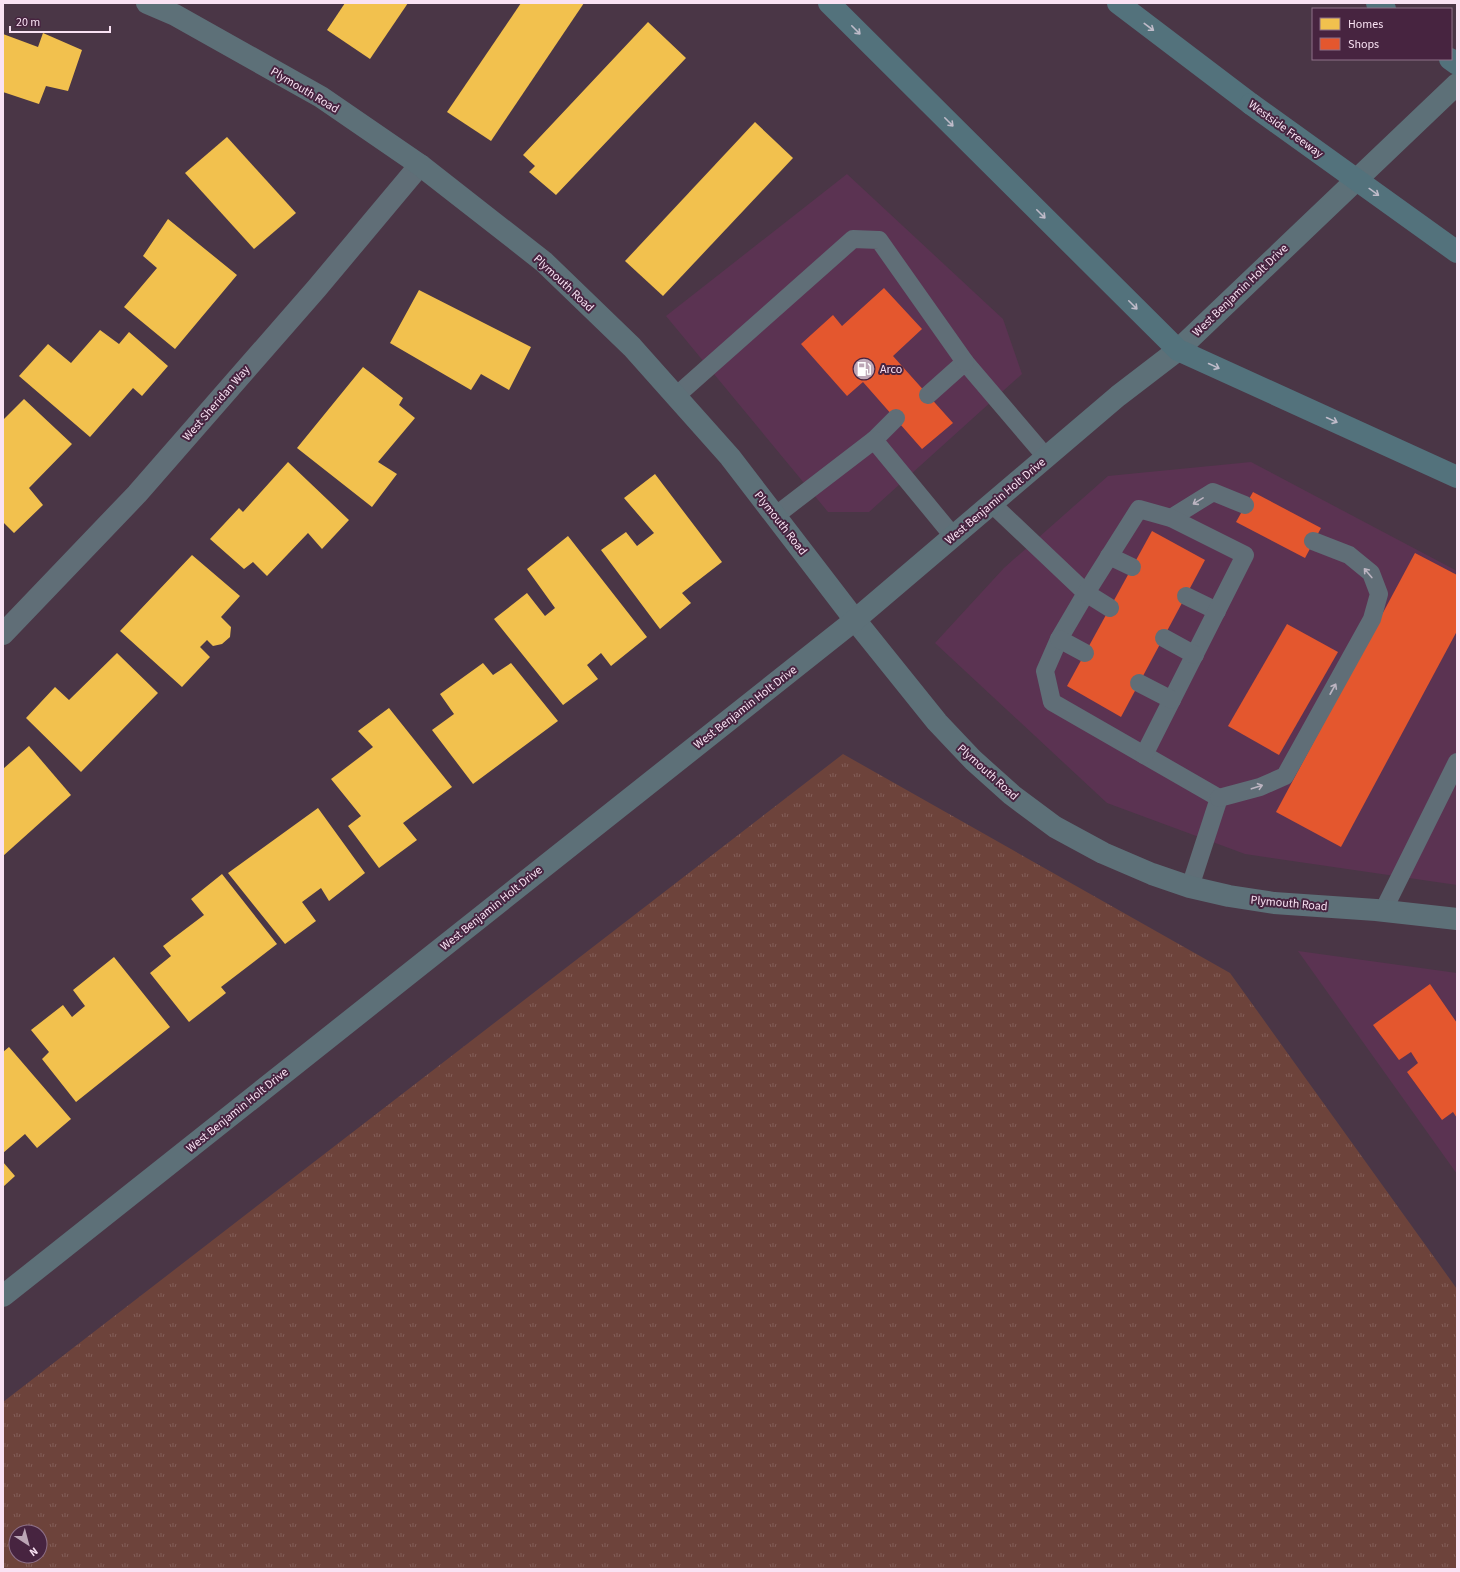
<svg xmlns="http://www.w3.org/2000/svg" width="1460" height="1572" font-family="'Source Sans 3',sans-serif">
	<defs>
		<pattern id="grass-tufts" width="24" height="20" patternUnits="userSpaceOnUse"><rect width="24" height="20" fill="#6d433b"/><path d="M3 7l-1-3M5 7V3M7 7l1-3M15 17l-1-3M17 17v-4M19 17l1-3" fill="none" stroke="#835e58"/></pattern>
	</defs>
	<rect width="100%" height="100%" fill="#4a3646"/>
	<g fill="#5b3352">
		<path d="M847,174L1003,319L1022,374L869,512H828L666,316Z"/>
		<path d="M1251,462L1457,571V885L1245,854L1107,803L935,643L1004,568L1108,476Z"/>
		<path d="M1298,951L1457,973V1174Z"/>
	</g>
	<path fill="url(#grass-tufts)" fill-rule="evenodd" d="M843,754L1230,973L1457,1289V1569H3V1402ZM16,1532H40V1556H16Z"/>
	<g fill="#f2c14e">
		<path d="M345,3H408L370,59L327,30Z"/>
		<path d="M521,3H584L491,141L447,112Z"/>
		<path d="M648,22L686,58L556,195L529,172L535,166L523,155Z"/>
		<path d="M43,33L82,50L68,91L46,86L39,104L3,92V34L38,47Z"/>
		<path d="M755,122L793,158L663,296L625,261Z"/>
		<path d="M227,137L296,213L254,249L185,173Z"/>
		<path d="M168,219L237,275L175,349L124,307L157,268L143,256Z"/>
		<path d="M419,290L531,347L509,390L481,374L471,390L390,343Z"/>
		<path d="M100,330L119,344L129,332L168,366L142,396L133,388L90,437L19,376L48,344L71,363Z"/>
		<path d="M363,367L403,398L399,405L415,418L378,462L397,474L372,507L297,448Z"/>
		<path d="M24,399L72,444L29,488L43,505L14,533L3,522V420Z"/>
		<path d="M288,462L349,520L322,549L308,533L267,576L253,562L244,569L210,539L239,508L243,512Z"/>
		<path d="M655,474L722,562L682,593L691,603L660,629L601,550L626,532L637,546L654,533L624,498Z"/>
		<path d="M568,536L647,637L611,666L601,653L587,665L598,679L563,705L494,619L527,593L545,616L555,608L527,569Z"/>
		<path d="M192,555L240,596L221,617L231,627L230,637L222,644L213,646L207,640L200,647L210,657L182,687L120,631Z"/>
		<path d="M117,653L158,693L81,772L26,718L55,687L69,700Z"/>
		<path d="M483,663L493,675L511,663L558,721L473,784L432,730L454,714L440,694Z"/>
		<path d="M389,708L452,787L403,823L417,840L379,868L348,826L361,816L331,779L373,747L358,731Z"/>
		<path d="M29,746L71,795L3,856V769Z"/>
		<path d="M318,808L365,873L329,901L321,888L302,902L316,921L285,944L228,873Z"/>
		<path d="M222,874L277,944L221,987L226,993L189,1022L150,973L171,956L163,946L204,915L191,899Z"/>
		<path d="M114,957L170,1027L76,1102L42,1059L49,1052L31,1030L63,1005L72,1017L85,1006L73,990Z"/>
		<path d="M9,1047L71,1119L37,1148L25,1134L3,1153V1052Z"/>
		<path d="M3,1162L15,1176L3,1187Z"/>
	</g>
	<g fill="#e4572e">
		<path d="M884,288L922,329L893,356L953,423L922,449L863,382L847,396L801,344L833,315L842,326Z"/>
		<path d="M1253,492L1321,528L1305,558L1236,522Z"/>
		<path d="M1152,531L1205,560L1121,717L1067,686Z"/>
		<path d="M1415,553L1457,575V631L1341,847L1276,812Z"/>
		<path d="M1287,624L1338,652L1279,755L1228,726Z"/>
		<path d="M1430,984L1457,1023V1118L1453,1112L1442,1120L1407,1072L1418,1063L1411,1052L1399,1060L1373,1025Z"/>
	</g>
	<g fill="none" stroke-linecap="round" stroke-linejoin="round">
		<g stroke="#606e77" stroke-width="18">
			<path d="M928,395L965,362L1046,457"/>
			<path d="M676,396L853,239L879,240L965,362"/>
			<path d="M874,440L896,418"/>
			<path d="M992,504L1086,593L1059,639L1045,671L1052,702L1219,798L1190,887"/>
			<path d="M775,516L874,440L953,536"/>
			<path d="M1171,518L1213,492L1245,505"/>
			<path d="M1109,556L1132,567"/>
			<path d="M1186,596L1217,611"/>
			<path d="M1110,608L1086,593L1139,509L1171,518L1245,555L1144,755"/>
			<path d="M1164,638L1195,655"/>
			<path d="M1059,639L1085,653"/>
			<path d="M1139,683L1172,700"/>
			<path d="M1219,798L1260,787L1285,776L1372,619L1379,594L1371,573L1349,555L1313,541"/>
			<path d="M1383,911L1457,762"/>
		</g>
		<path stroke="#606e77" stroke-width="22" d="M3,634L137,494L317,288L420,165"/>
		<g stroke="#5d7078" stroke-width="22">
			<path d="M147,3L175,15L321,97L420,165L544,262L632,347L730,457L855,620L937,722L973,760L1012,795L1055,827L1103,853L1152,874L1190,887L1229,896L1274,903L1376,910L1457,919"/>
			<path d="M3,1296L855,620L1118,396L1178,350L1457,84"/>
		</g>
		<g stroke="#53727c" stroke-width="22">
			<path d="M829,3L1178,350L1457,477"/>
			<path d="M1118,3L1251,104"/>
			<path d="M1377,3L1385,9"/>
			<path d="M1450,59L1457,64"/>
		</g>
		<path stroke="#53727c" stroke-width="22" d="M1251,104L1457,252"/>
	</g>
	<defs><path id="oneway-shaft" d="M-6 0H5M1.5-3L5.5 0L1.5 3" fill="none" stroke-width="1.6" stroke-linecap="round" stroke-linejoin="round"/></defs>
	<g stroke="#bfbbc9">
		<use href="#oneway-shaft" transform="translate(1149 27) rotate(37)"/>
		<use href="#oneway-shaft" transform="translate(856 30) rotate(45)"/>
		<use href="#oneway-shaft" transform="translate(949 122) rotate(45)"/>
		<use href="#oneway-shaft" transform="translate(1374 192) rotate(36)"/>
		<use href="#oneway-shaft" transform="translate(1041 214) rotate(45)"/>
		<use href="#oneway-shaft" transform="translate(1133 305) rotate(45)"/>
		<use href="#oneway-shaft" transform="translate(1214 366) rotate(25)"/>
		<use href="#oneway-shaft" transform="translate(1332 420) rotate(25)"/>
	</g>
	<g stroke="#bcb4c1">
		<use href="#oneway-shaft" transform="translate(1198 501) rotate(148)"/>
		<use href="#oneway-shaft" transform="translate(1368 573) rotate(-130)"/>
		<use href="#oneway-shaft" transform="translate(1333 689) rotate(-61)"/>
		<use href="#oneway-shaft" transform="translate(1257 787) rotate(-18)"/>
	</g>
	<defs>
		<g id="fuel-disc" transform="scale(1.15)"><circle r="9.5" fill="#bca6b6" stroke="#472440"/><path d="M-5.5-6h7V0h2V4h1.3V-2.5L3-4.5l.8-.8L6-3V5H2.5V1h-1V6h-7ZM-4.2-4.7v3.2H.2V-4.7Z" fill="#fff"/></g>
	</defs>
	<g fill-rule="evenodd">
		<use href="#fuel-disc" x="864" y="369"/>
	</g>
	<g text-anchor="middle" stroke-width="4" stroke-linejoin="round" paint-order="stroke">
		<g font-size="12" fill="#f9e2f3" stroke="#472440">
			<text transform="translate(305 90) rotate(31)" y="4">Plymouth Road</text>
			<text transform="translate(1286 129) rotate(36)" y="4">Westside Freeway</text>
			<text transform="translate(564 283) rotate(43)" y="4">Plymouth Road</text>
			<text transform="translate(1240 290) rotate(-44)" y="4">West Benjamin Holt Drive</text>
			<text transform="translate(216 403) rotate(-49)" y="4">West Sheridan Way</text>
			<text transform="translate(995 501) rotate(-40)" y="4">West Benjamin Holt Drive</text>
			<text transform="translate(781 523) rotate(52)" y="4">Plymouth Road</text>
			<text transform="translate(745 707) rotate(-38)" y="4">West Benjamin Holt Drive</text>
			<text transform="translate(988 772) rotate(42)" y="4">Plymouth Road</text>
			<text transform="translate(1289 903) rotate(5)" y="4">Plymouth Road</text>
			<text transform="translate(491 908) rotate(-39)" y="4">West Benjamin Holt Drive</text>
			<text transform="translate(237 1110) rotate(-39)" y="4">West Benjamin Holt Drive</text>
		</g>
		<g font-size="12" fill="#f9e2f3" stroke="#472440" text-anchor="start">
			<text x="880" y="373">Arco</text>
		</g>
	</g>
	<rect width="1460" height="1572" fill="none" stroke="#f9e2f3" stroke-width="8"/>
	<rect x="1312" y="8" width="140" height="52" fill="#472440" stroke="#8e7088"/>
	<rect x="1320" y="18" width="20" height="12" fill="#f2c14e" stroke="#8e7088"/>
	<text x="1348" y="28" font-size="12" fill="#f9e2f3">Homes</text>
	<rect x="1320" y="38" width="20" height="12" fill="#e4572e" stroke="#8e7088"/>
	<text x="1348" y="48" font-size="12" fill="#f9e2f3">Shops</text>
	<g transform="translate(28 1544) rotate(144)"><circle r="19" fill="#472440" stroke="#8e7088"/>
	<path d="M0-3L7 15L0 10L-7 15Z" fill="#bca6b6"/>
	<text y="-6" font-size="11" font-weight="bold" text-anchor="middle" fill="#f9e2f3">N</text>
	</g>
	<path d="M10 26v6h100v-6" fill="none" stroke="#f9e2f3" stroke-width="2"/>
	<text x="16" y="26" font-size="12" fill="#f9e2f3" stroke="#472440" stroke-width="3" paint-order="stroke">20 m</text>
</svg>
